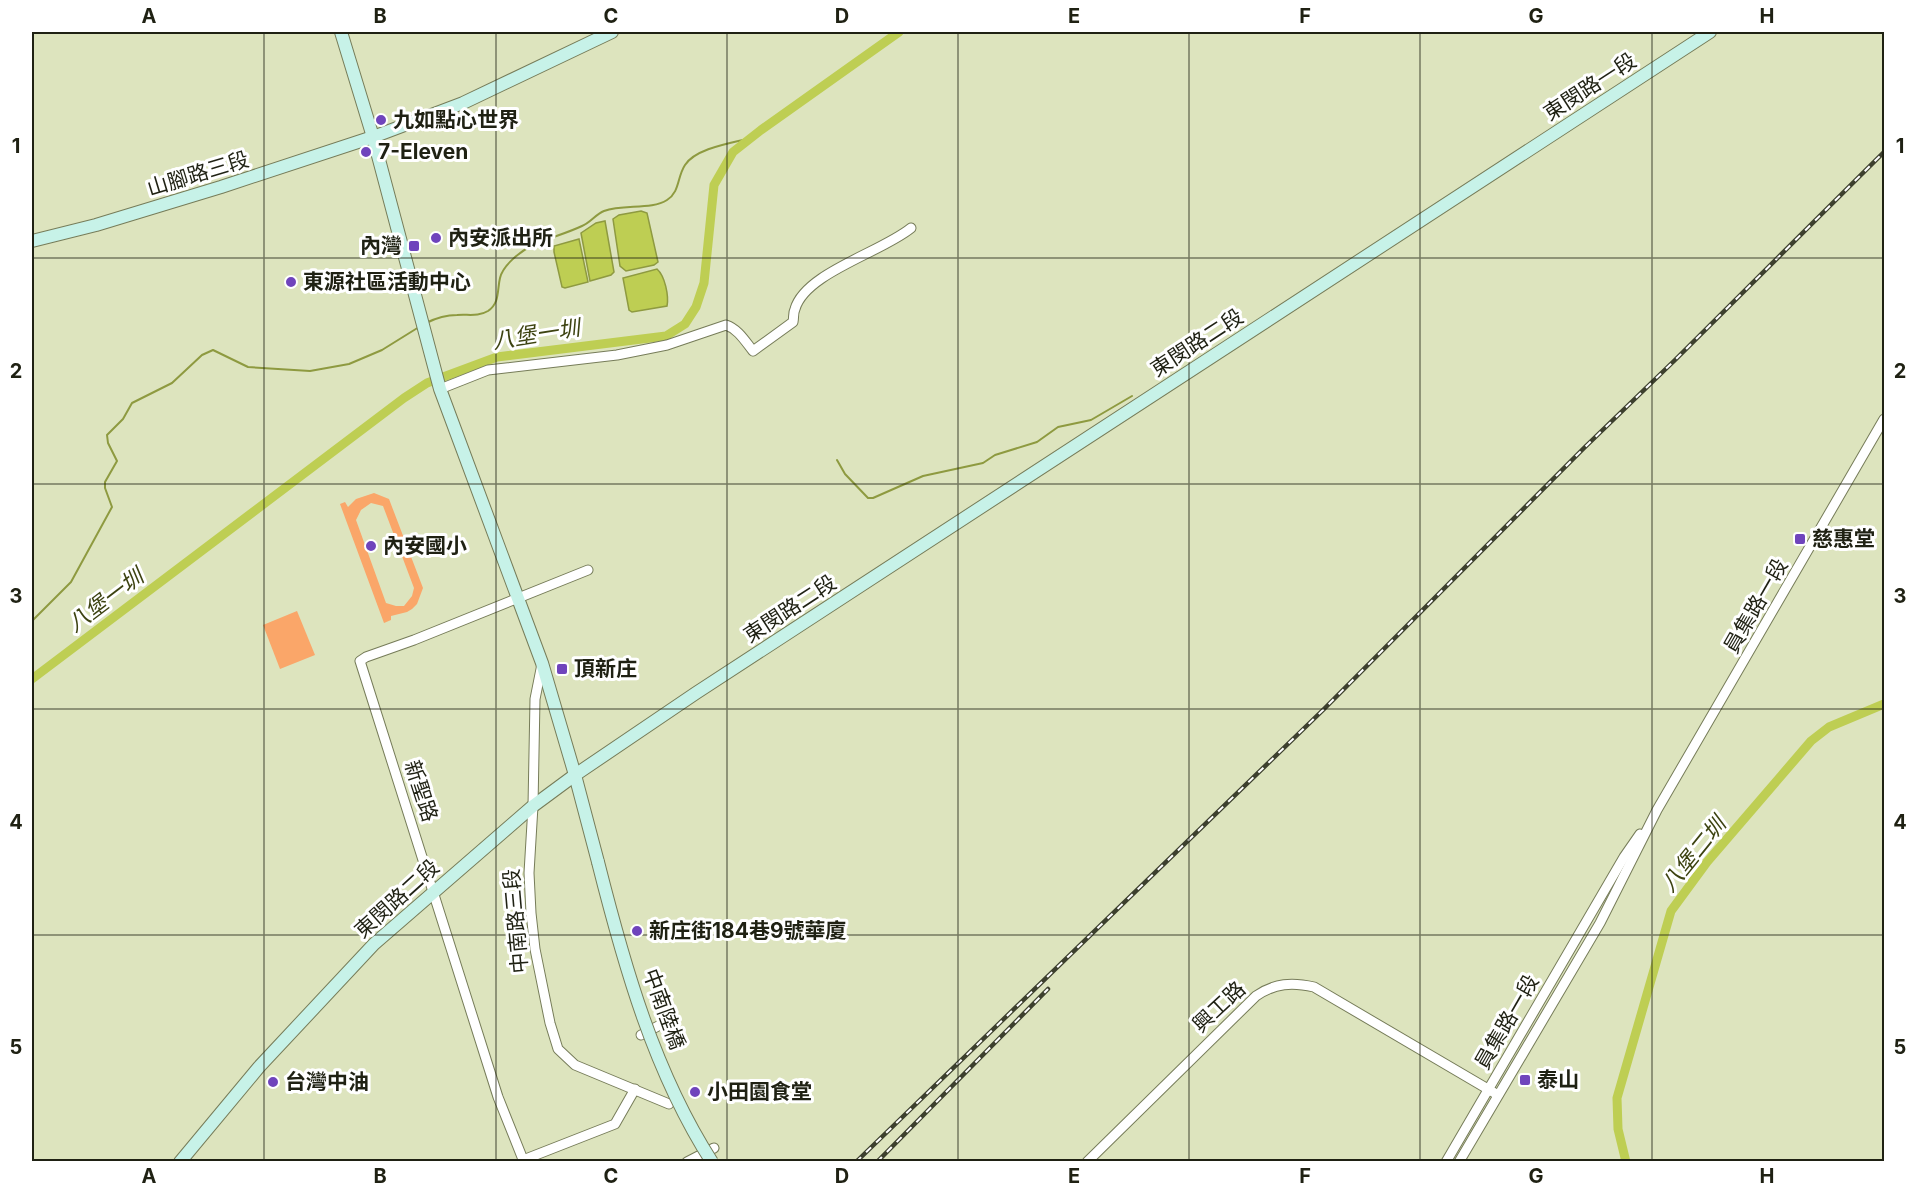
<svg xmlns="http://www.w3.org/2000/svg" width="1916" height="1193" font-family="Inter,'Noto Sans TC',sans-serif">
	<rect width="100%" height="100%" fill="#dde4be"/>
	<g fill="#faa669" fill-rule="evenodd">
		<path d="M374,493L389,499L423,588L417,604L412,609L407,612L391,616V620L384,623L340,504L345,502L348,507L356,499ZM371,503L383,506L414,588L412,596L404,606H396L386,603L356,520L361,510Z"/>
		<path d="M297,611L315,655L280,669L263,625Z"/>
	</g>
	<g fill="#bece53" stroke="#8e9a40" stroke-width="1.5">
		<path d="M641,211L647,213L658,262L654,265L626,271L620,266L613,219L619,215Z"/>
		<path d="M605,221L614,272L611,275L590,281L581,233L596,223Z"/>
		<path d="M579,239L588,282L565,288L562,287L554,252V246Z"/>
		<path d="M657,269C665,276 669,296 667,306L632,312L629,310L623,278Z"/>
	</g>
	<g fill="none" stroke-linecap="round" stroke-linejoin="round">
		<g stroke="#8e9a40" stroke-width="2">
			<path d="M426,323C436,318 446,315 457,315C468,314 478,317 488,311C500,303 497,290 500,278C503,265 520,252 531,246C548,238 565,234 582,226C590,223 596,214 604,211C623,204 652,210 667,200C680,192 677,177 685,165C696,148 732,143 751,138"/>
			<path d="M837,460L845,474L868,498H873L923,476L983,463L995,455L1037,442L1058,427L1091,420L1132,396"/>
			<path d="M32,621L71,582L112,507L105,488V482L117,461L108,443L107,435L123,419L132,403L172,383L202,355L213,350L248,367L310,371L349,364L382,350L419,327"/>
		</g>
		<g stroke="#bece53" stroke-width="9">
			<path d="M32,679L404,398L427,383L497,357L666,336L685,324L696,307L704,283L714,185L733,152L761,130L899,32"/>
			<path d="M1626,1162L1618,1129L1617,1098L1671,911L1707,862L1811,741L1829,727L1884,704"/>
		</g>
		<g stroke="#767c59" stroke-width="11">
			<g id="street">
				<path d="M440,389L488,370L617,355L667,345L726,325C738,329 745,341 753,351L793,322C794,317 793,313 795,309C805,273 882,252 911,228"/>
				<path d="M542,664L535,699L533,806L529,873L531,913L535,949L550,1023L558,1049L575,1065L669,1104"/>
				<path d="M641,1035L660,1025"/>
				<path d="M523,1160L615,1124L635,1089"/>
				<path d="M524,1162L498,1097L360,661L366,657L414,640L588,570"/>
				<path d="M687,1162L714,1148"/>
				<path d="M1087,1162L1256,996C1275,983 1292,982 1314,987L1498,1095"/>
				<path d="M1446,1162L1624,857L1640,834"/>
				<path d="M1459,1162L1600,923L1657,810L1884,419"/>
			</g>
		</g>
		<g stroke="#767c59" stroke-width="14">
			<g id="secondary">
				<path d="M341,32L373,137L440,389L542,663L575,775L598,862"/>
				<path d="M32,241L96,225L221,187L373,137L463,103L612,32"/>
				<path d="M180,1162L259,1067L374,944L533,806L575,775L696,693L1710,32"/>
			</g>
		</g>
		<use href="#street" stroke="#fff" stroke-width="9"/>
		<use href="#secondary" stroke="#c7f2e8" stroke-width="12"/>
		<g stroke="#3d402e" stroke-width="4.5">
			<g id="rail">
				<path d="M856,1162L1323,710L1584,448L1675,360L1884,152"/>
				<path d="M877,1162L1048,989"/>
			</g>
		</g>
		<use href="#rail" stroke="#fff" stroke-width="2" stroke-dasharray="7" stroke-linecap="butt"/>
		<g stroke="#767c59" stroke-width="14" stroke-linecap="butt">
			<path id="secondary-bridge" d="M598,862C624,965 654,1072 712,1162"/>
		</g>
		<use href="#secondary-bridge" stroke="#c7f2e8" stroke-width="12"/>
	</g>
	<path fill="none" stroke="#1f2113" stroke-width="1.5" stroke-opacity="0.55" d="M264,32V1162M496,32V1162M727,32V1162M958,32V1162M1189,32V1162M1420,32V1162M1652,32V1162M32,258H1884M32,484H1884M32,709H1884M32,935H1884"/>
	<g fill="#6f44bc" stroke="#fff" stroke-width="2">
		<circle cx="381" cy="120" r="6"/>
		<circle cx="366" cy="152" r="6"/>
		<circle cx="436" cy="238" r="6"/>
		<rect x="408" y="240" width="12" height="12" rx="3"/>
		<circle cx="291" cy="282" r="6"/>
		<rect x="1794" y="533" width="12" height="12" rx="3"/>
		<circle cx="371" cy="546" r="6"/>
		<rect x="556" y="663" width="12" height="12" rx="3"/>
		<circle cx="637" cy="931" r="6"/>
		<rect x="1519" y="1074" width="12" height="12" rx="3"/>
		<circle cx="273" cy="1082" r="6"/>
		<circle cx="695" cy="1092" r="6"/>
	</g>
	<g text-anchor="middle" stroke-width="6" stroke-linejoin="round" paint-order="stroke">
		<g font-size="21" fill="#1f2113" stroke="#fff">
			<text transform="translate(1590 87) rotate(-33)" y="7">東閔路一段</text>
			<text transform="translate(198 174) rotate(-17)" y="7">山腳路三段</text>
			<text transform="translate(1197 343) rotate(-33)" y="7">東閔路二段</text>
			<text transform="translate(1756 606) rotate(-60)" y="7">員集路一段</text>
			<text transform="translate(790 609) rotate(-33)" y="7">東閔路二段</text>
			<text transform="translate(421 791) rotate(72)" y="7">新聖路</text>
			<text transform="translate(397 899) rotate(-42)" y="7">東閔路二段</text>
			<text transform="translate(516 921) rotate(-95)" y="7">中南路三段</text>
			<text transform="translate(1219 1007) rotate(-43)" y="7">興工路</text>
			<text transform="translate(664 1009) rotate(70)" y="7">中南陸橋</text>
			<text transform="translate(1507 1022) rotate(-60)" y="7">員集路一段</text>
		</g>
		<g font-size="21" font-weight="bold" fill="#1f2113" stroke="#fff" text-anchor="start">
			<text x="393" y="127">九如點心世界</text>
			<text x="378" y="159">7-Eleven</text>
			<text x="448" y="245">內安派出所</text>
			<text x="402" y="253" text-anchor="end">內灣</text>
			<text x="303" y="289">東源社區活動中心</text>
			<text x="1812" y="546">慈惠堂</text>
			<text x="383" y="553">內安國小</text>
			<text x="574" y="676">頂新庄</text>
			<text x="649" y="938">新庄街184巷9號華廈</text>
			<text x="1537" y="1087">泰山</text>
			<text x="285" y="1089">台灣中油</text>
			<text x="707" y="1099">小田園食堂</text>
		</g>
		<g font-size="22" font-style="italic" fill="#3d4311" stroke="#fff">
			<text transform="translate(536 334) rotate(-9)" y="8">八堡一圳</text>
			<text transform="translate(105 600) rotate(-37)" y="8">八堡一圳</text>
			<text transform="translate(1693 854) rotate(-51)" y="8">八堡二圳</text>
		</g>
	</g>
	<rect width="1916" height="1193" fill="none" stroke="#ffffff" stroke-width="66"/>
	<rect x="33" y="33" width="1850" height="1127" fill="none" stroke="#1f2113" stroke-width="2"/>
	<g font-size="20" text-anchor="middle" font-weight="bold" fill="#1f2113">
		<text x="149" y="23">A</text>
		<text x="380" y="23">B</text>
		<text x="611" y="23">C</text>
		<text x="842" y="23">D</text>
		<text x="1074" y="23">E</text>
		<text x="1305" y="23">F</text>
		<text x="1536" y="23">G</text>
		<text x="1767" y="23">H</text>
		<text x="16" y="153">1</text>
		<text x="1900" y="153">1</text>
		<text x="16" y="378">2</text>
		<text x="1900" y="378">2</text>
		<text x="16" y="603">3</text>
		<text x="1900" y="603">3</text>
		<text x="16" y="829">4</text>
		<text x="1900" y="829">4</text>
		<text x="16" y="1054">5</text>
		<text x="1900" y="1054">5</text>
		<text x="149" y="1183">A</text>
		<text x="380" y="1183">B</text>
		<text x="611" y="1183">C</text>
		<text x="842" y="1183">D</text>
		<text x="1074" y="1183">E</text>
		<text x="1305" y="1183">F</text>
		<text x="1536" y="1183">G</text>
		<text x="1767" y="1183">H</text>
	</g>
</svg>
